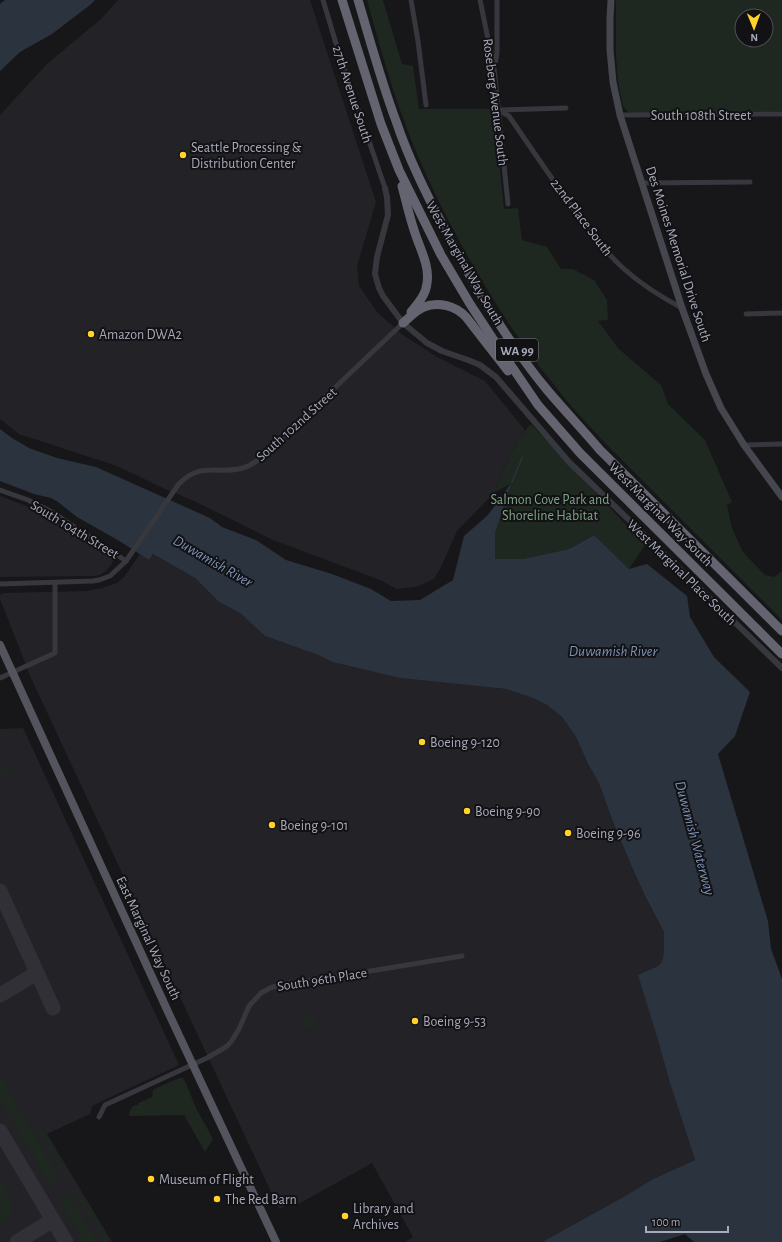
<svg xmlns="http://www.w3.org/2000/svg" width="782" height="1242" font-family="'Alegreya Sans',sans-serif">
	<rect width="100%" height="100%" fill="#171619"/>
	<g fill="#232226">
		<path d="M118,0H310L376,202L357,266L359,286L378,313L403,335L437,357L485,381L525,430L513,449L503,471L495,492L457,531L441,567L434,579L416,587L397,589L380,580L273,540L194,501L165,489L117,466L19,434L0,419V115L47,64L102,18Z"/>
		<path d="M0,496L37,510L62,525L114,558L111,565L106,571L100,575L93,576L0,577Z"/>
		<path d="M140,554L149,560L153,554L195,578L219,602L240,613L265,636L318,655L332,662L400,678L506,689L533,698L547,705L562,717L576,737L588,764L599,783L612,821L631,865L645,896L664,932V951L662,962L658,966L648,971L658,1040L669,1080L695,1160L653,1179L625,1196L542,1242H405L413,1237L372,1163L293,1207L291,1203L279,1209L31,678L0,599V595L3,593L87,591L102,588L117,583L124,577Z"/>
		<path d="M23,728L179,1065L92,1106L90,1114L47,1134L112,1242H0V729Z"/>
	</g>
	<g fill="#1e2720" fill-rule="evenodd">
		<path d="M367,0H383L402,64L413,66L419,109H494L504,209L518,208L522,240L547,247L561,269H573L594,280L607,300L608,320L598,321L619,349L661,385L668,404L705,440L732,502L727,505L732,528L743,552L765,575L774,577L782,571V620L606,444C588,425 570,406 554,385C515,338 483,285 454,231C435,195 417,157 403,118C389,80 378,40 367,0Z"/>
		<path d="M616,0H782V111L636,114L628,112L623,106L618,82L616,56ZM742,16H766V40H742Z"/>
		<path d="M531,424L645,545L629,569L593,535L569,549L523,559L495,560V533L512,483L495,492C504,469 513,442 531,424Z"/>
		<path d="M2,767L11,768L13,772L2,777Z"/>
		<path d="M313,1015L316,1020L315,1025L310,1029L305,1028L300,1019V1018Z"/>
		<path d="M0,1074L59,1178H57L58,1180C56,1185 54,1185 50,1185L32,1155L34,1154L33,1152L31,1153L0,1101Z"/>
		<path d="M179,1078H184L183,1080L185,1081L196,1108L212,1137L213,1139L205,1152L184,1115L129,1116C129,1110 132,1104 138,1105V1103L152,1097L153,1090L154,1089Z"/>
		<path d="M38,1125L41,1127L52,1146L51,1147L64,1168L60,1170L39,1133Z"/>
		<path d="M0,1174L14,1205L12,1214L0,1223Z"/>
		<path d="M79,1193L92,1214H93L109,1242H104L76,1196Z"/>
		<path d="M63,1194H67L69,1197H70L97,1242H84L59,1200L60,1195Z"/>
	</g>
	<g fill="#2b333e">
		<path d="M5,0H95L90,5L52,34L20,52L0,71V4Z"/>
		<path d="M0,429L12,438L29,448L57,458L96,467L210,518L222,527L256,540L286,560L332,574L371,589L391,601L420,600L453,580L464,536L488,515L512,482L495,533V559H523L569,549L594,535L629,569L647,564L687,596L690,617L714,657L750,692L735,736L718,754L768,921L771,949L782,979V1242H694L685,1234L660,1242H542L625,1196L653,1179L695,1160L669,1080L658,1040L638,975L658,966L662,962L664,951V932L645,896L631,865L612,820L599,783L588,764L576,737L562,717L547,705L533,698L506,689L400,678L332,662L318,655L279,641L265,636L240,613L219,602L195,578L153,554L149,560L121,542L77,517L58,502L51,498L34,494L0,481Z"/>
	</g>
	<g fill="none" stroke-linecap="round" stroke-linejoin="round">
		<path stroke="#2b333e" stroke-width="1.5" d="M512,482L522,458"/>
		<g stroke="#303036" stroke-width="15">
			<path d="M0,891L53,1008"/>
			<path d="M0,995L37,973"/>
			<path d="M0,1131L66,1242"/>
			<path d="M17,1242L53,1220"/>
		</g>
		<g stroke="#37373e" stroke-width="5">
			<path d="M323,0L338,50L385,188"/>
			<path d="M411,0L418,41L426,105"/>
			<path d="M480,0L494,68L508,204"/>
			<path d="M495,65L497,53V0"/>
			<path d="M498,110L509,116C528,144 548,173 568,201C585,225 602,249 624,269C641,284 661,297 682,308"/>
			<path d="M499,110L566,108"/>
			<path d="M620,115L782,114"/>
			<path d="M642,183L750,182"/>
			<path d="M746,314L782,313"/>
			<path d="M744,445L782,444"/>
			<path d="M0,490L28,500L52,512L126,561"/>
			<path d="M0,584L93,581L99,580L110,576L126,561L178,485C200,461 218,475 243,468C253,465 260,459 267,452L403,323"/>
			<path d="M0,678L55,653V583"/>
			<path d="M99,1117L105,1105L207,1058L226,1047L231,1042L239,1029L249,1006L261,993L270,988L283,984L340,976L462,956"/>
		</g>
		<path stroke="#37373e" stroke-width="6" d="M385,188L387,197L388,215L377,257L375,274L379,288L383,296L403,323L427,343L442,351L468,360L480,365L496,377L569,462L782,668"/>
		<path stroke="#45464e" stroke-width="7" d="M611,0L610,18V50L613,82L620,115L682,308L706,374L721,408L744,445L782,497"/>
		<path stroke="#53545d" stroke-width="8" d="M0,645L169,1014L276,1242"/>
		<g stroke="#63646f" stroke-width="9">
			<path d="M342,0L381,124L399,170L441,255L470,304L495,342L538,405L580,453L782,654"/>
			<path d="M358,0C370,40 381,81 396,121C409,160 428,197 447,234C476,289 508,343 548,391C565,411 583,430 600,450L782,631"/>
			<path d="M402,186C406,201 409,215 414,230C419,247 430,265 427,283C426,295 418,303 411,312"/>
			<path d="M403,323C409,318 416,310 424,307C438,301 456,306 466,317L508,371"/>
		</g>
	</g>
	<g fill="#ffd328" stroke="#121114" stroke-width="1.5">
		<circle cx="183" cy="155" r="4"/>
		<circle cx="91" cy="334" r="4"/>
		<circle cx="422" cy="742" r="4"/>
		<circle cx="467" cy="811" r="4"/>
		<circle cx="272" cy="825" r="4"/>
		<circle cx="568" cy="833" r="4"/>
		<circle cx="415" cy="1021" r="4"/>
		<circle cx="151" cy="1179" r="4"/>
		<circle cx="217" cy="1199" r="4"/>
		<circle cx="345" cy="1216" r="4"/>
	</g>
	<g text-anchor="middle" stroke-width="4" stroke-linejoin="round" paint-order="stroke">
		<rect fill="#121114" stroke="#7a7c88" stroke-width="1" x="496" y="339" width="42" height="22" rx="3"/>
		<g font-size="13" font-weight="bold" fill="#a7aaba">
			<text x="517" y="355">WA 99</text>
		</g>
		<g font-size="14" fill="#a7aaba" stroke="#121114">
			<text transform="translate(353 94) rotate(72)" y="5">27th Avenue South</text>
			<text transform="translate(496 102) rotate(83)" y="5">Roseberg Avenue South</text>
			<text x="701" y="120">South 108th Street</text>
			<text transform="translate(582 217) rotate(53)" y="5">22nd Place South</text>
			<text transform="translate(679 254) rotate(72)" y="5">Des Moines Memorial Drive South</text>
			<text transform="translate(465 263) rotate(60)" y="5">West Marginal Way South</text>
			<text transform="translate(296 424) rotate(-42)" y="5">South 102nd Street</text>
			<text transform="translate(661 514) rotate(45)" y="5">West Marginal Way South</text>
			<text transform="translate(75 529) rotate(31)" y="5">South 104th Street</text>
			<text transform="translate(682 572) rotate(44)" y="5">West Marginal Place South</text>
			<text transform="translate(149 938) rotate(65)" y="5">East Marginal Way South</text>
			<text transform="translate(322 979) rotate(-9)" y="5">South 96th Place</text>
		</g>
		<g font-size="14" fill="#a7aaba" stroke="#121114" text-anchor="start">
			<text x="191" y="152">Seattle Processing &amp;<tspan x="191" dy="16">Distribution Center</tspan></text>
			<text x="99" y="339">Amazon DWA2</text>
			<text x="430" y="747">Boeing 9-120</text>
			<text x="475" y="816">Boeing 9-90</text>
			<text x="280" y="830">Boeing 9-101</text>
			<text x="576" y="838">Boeing 9-96</text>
			<text x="423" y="1026">Boeing 9-53</text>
			<text x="159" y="1184">Museum of Flight</text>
			<text x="225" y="1204">The Red Barn</text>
			<text x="353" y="1213">Library and<tspan x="353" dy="16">Archives</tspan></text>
		</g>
		<g font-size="14" fill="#7da685" stroke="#121114">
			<text x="550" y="504">Salmon Cove Park and<tspan x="550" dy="16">Shoreline Habitat</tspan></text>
		</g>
		<g font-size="15" font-style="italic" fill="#7c93b7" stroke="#121114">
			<text transform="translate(213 561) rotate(30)" y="5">Duwamish River</text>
			<text x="613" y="656">Duwamish River</text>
			<text transform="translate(695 838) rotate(75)" y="5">Duwamish Waterway</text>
		</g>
	</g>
	<g transform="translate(754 28) rotate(179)"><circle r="19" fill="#121114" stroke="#4e4e56"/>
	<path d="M0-3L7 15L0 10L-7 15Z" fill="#ffd328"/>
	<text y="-6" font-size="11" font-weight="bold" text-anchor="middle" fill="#a7aaba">N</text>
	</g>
	<path d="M646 1226v6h82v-6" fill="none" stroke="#a7aaba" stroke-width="2"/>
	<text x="652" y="1226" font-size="12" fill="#a7aaba" stroke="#121114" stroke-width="3" paint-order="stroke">100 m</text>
</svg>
